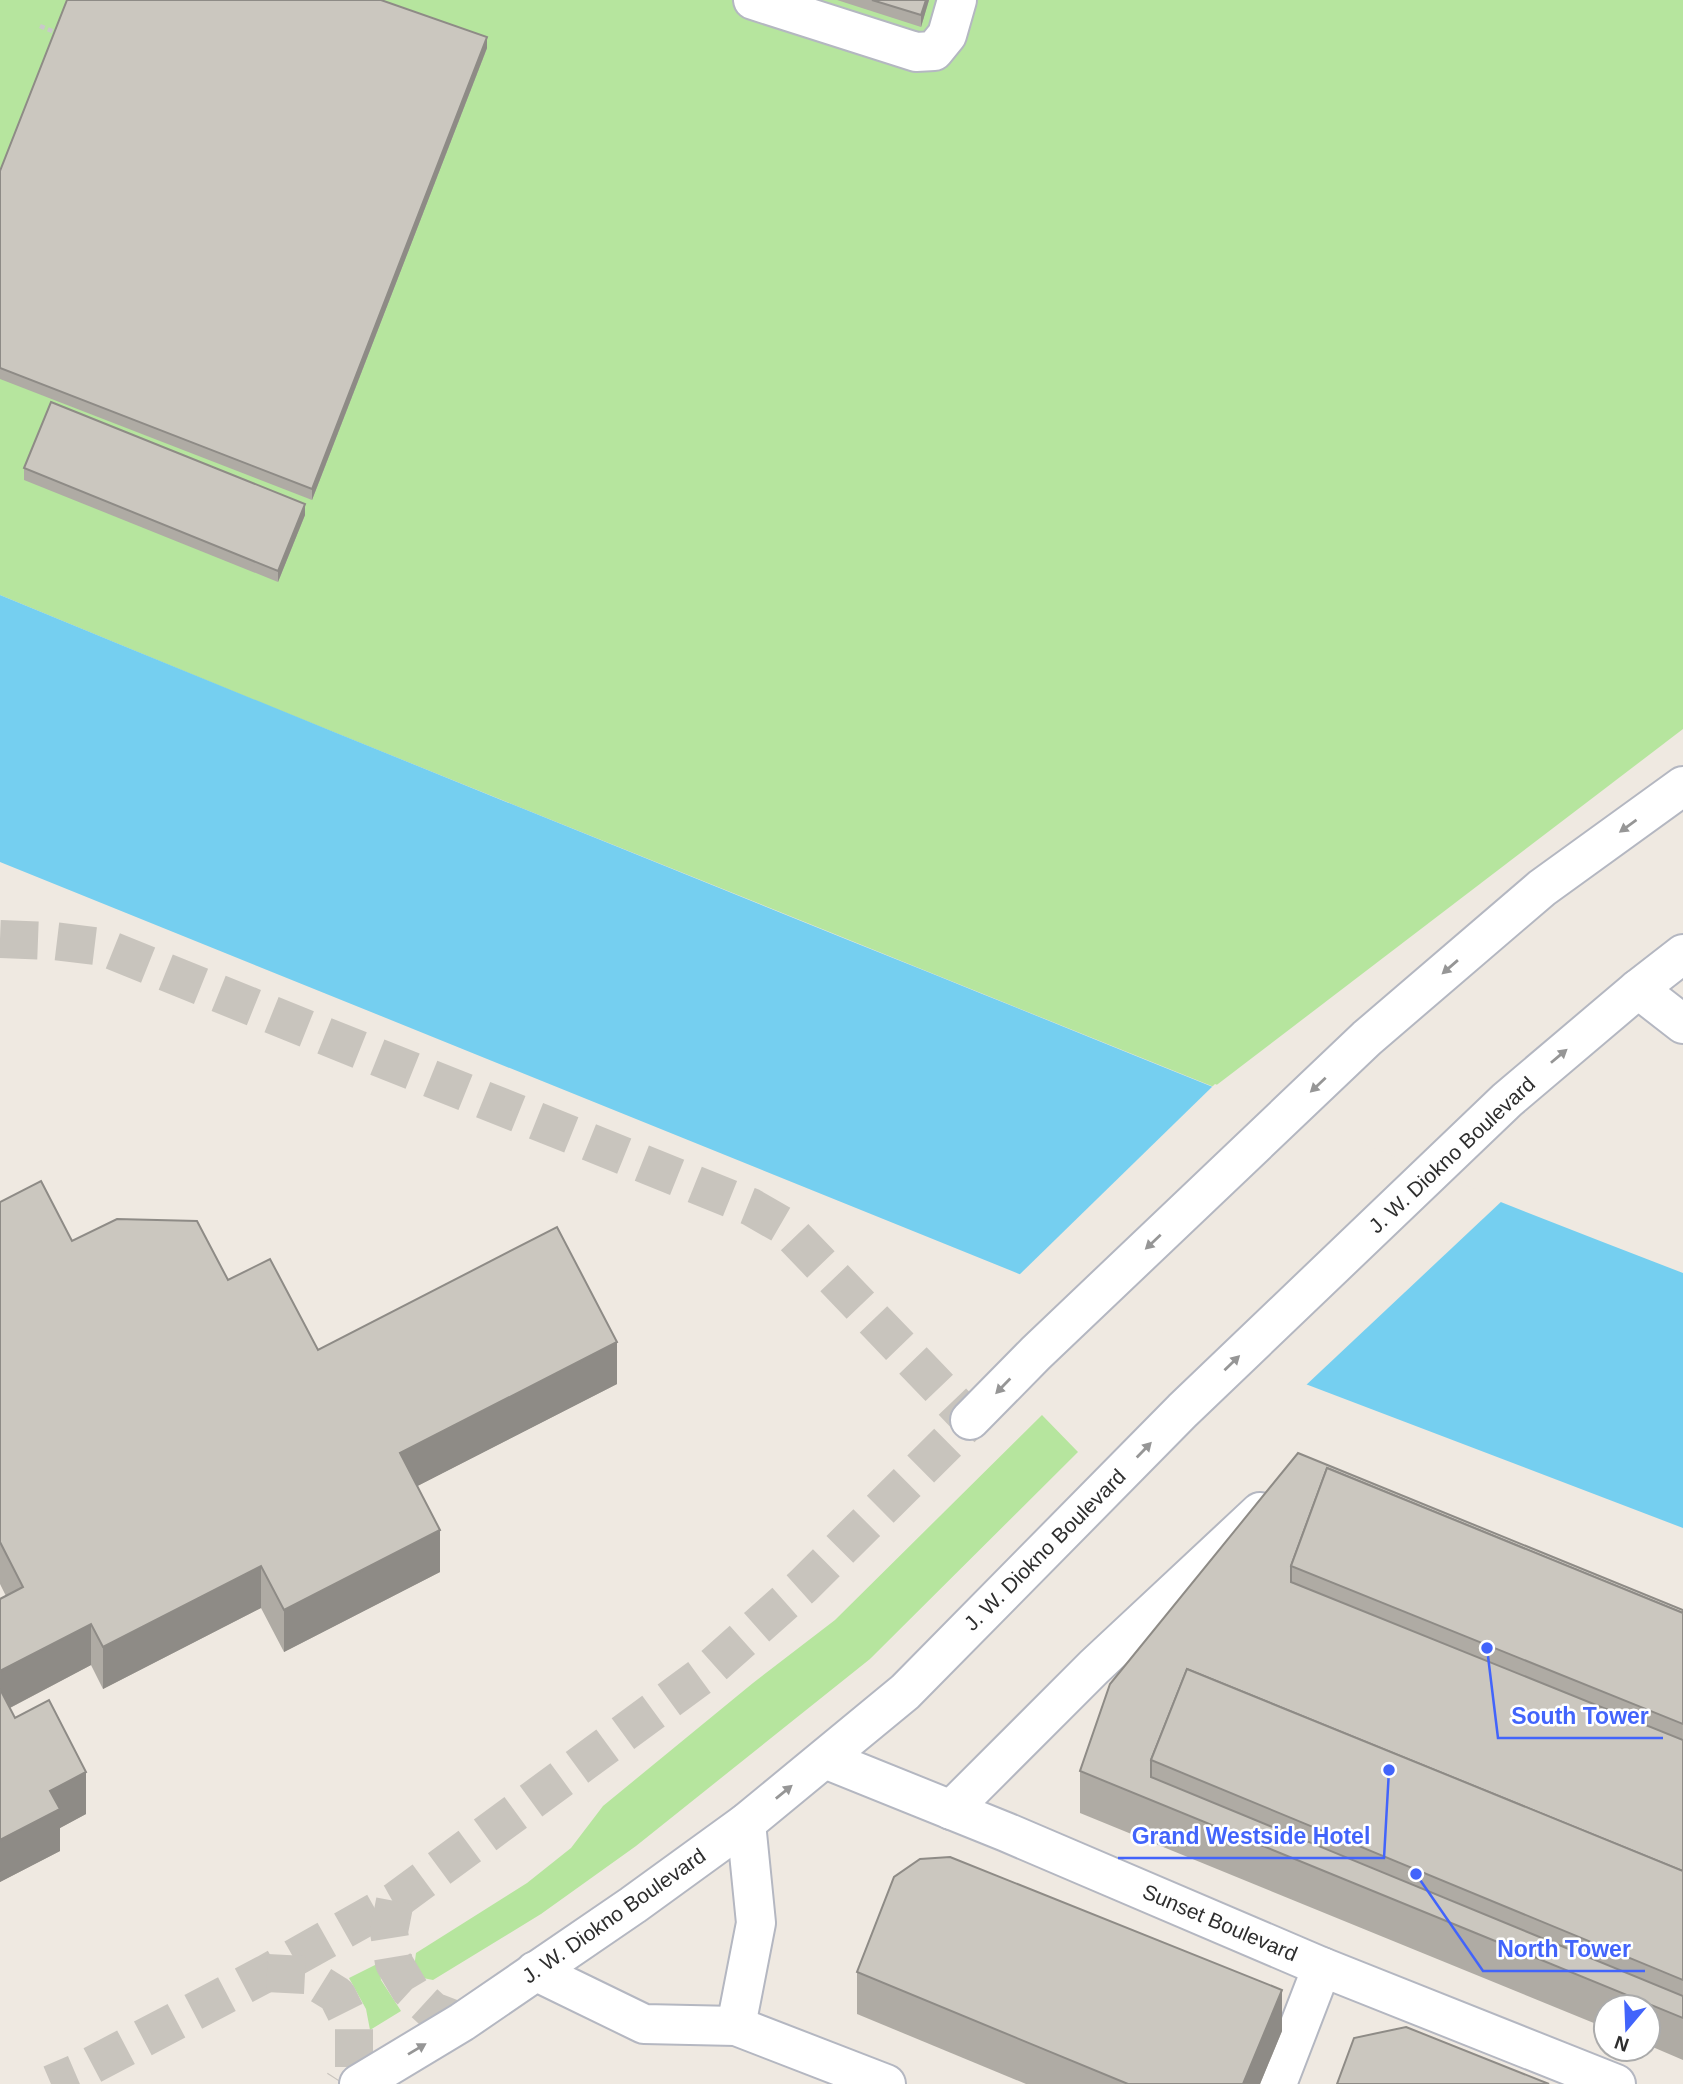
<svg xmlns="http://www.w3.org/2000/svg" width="1683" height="2084" font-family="Arial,sans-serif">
	<rect width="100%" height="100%" fill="#efe9e1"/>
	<g fill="#b6e59e">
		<path d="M0,0H1683V729L1214,1087L254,700L0,595Z"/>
		<path d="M1042,1415L1078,1452L870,1659L636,1846L541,1914L433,1980L423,1978L414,1968L416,1953L527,1883L571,1848L603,1806L753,1683L835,1620Z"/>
		<path d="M379,1963L381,1980L401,2011L370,2030L366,2009L349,1978Z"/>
	</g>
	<path fill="#75cff0" d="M0,595C312,724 625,850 938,976C1186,1076 1433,1177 1683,1273V1528L1054,1288L0,862Z"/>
	<path fill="#efe9e1" d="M1215,1084L1503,1200L1304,1387L1017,1277Z"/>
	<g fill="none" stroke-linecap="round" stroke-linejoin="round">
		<g stroke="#c8c4bd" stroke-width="38" stroke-dasharray="38 19" stroke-linecap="butt">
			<path d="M0,939L53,941L103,947L751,1207L784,1226L970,1420L803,1586L704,1674L395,1901L267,1973L79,2072L51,2084"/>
			<path d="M395,1901L389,1932L394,1963L410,1990L433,2011L462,2022"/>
			<path d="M267,1973L305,1975L337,1995L354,2029V2067L343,2084"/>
		</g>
		<g stroke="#b4b7c1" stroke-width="42">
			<g id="minor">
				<path d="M753,0L916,52L934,51L947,35L957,0"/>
				<path d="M1638,989L1683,1024"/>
				<path d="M970,1420L1036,1353L1367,1038L1542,888L1683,786"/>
				<path d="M825,1759L1006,1832L1322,1967L1616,2084"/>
				<path d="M951,1810L1094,1667L1260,1512"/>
				<path d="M535,1971L644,2024L736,2026L886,2084"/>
				<path d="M736,2026L756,1923L746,1823"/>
				<path d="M359,2084L462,2022L633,1905L746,1823L905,1692L1183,1410L1507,1100L1638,989L1683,954"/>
				<path d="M1277,2084L1322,1967"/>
			</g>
		</g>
		<path stroke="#c9c9c9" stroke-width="4.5" stroke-dasharray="5 3.5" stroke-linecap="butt" d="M40,26L57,33"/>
		<use href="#minor" stroke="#fff" stroke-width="38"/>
	</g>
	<g fill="#afaba4">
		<path d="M837,0H929L921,27Z"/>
		<path d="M487,48L312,500L0,379V171Z"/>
		<path d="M24,468L305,515L278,582L24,480Z"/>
		<path d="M0,1202L72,1241L228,1280L318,1350L617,1384L417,1486L440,1572L284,1652L261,1608L103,1689L91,1665L10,1708L15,1718L86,1814L60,1828V1851L0,1882V1599L6,1596L0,1584Z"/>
		<path d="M1298,1453L1683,1610V2060L1648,2045V2007H1606V2028L1080,1813V1771Z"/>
		<path d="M857,1972L1282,2031L1260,2084H1026L857,2014Z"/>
	</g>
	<g fill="#8e8b86">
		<path d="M926,0H929L921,27V15Z"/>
		<path d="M487,37V48L312,500V489Z"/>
		<path d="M305,504V515L278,582V571Z"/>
		<path d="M617,1342V1384L400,1495V1453Z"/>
		<path d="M440,1530V1572L284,1652V1610Z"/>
		<path d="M261,1566V1608L103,1689V1647Z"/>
		<path d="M91,1624V1665L0,1713V1671Z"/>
		<path d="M86,1772V1814L60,1828V1851L0,1882V1840L50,1791Z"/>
		<path d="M1282,1990V2031L1260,2084H1243Z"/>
	</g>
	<g fill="#cbc7bf" stroke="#8e8b86" stroke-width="2">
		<path d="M67,0H381L487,37L312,489L0,368V171Z"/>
		<path d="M872,0H926L921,15Z"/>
		<path d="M51,402L305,504L278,571L24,468Z"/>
		<path d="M41,1181L72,1241L117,1219L197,1221L228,1280L270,1259L318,1350L557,1227L617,1342L400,1453L440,1530L284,1610L261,1566L103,1647L91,1624L0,1671V1599L23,1587L0,1542V1202Z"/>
		<path d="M1298,1453L1683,1610V1613L1327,1468L1291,1566V1582L1683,1740V1871L1187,1669L1151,1760V1777L1683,1996V2018L1080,1771L1110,1684Z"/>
		<path d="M1327,1468L1683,1613V1724L1291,1566Z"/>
		<path d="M1187,1669L1683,1871V1980L1151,1760Z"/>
		<path d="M0,1689L15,1718L49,1700L86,1772L50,1791L60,1809L0,1840Z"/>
		<path d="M950,1857L1282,1990L1243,2084H1128L857,1972L894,1877L920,1859Z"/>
		<path d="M1406,2027L1549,2084H1337L1354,2038Z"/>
	</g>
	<defs><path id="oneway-solid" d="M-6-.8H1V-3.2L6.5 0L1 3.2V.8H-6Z" transform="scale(1.75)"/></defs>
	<g fill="#969696">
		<use href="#oneway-solid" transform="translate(1628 826) rotate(144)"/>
		<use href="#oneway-solid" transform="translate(1450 967) rotate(139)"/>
		<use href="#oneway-solid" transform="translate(1559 1056) rotate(-40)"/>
		<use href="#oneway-solid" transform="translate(1318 1085) rotate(137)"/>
		<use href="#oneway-solid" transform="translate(1153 1242) rotate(137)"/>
		<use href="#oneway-solid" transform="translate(1232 1363) rotate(-44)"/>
		<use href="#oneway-solid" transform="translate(1003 1386) rotate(134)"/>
		<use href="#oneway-solid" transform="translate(1144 1450) rotate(-46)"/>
		<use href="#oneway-solid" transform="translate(784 1792) rotate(-39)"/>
		<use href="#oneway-solid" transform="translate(417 2049) rotate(-31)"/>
	</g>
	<g text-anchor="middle" stroke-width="5" stroke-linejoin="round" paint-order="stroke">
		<g font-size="21" fill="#2e2e2e" stroke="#fff">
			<text transform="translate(1452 1155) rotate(-43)" y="7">J. W. Diokno Boulevard</text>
			<text transform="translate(1045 1550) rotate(-45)" y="7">J. W. Diokno Boulevard</text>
			<text transform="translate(614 1916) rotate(-35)" y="7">J. W. Diokno Boulevard</text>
			<text transform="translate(1220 1923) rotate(23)" y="7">Sunset Boulevard</text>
		</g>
	</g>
	<path fill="none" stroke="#4264fb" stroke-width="2.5" d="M1487 1648L1498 1738H1663M1389 1770L1384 1858H1118M1416 1874L1483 1971H1645"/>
	<g fill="#4264fb" stroke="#fff" stroke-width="2.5">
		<circle cx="1487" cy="1648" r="7"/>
		<circle cx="1389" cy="1770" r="7"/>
		<circle cx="1416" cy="1874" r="7"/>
	</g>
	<g font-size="23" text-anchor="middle" font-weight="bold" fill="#4264fb" stroke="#fff" stroke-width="5" stroke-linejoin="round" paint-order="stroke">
		<text x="1580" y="1724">South Tower</text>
		<text x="1251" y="1844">Grand Westside Hotel</text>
		<text x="1564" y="1957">North Tower</text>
	</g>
	<g transform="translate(1627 2028) rotate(199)"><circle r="33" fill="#ffffff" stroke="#ababab" stroke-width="2"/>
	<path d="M0-5L12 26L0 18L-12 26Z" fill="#4264fb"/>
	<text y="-10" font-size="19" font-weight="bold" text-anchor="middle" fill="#2e2e2e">N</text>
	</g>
</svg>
